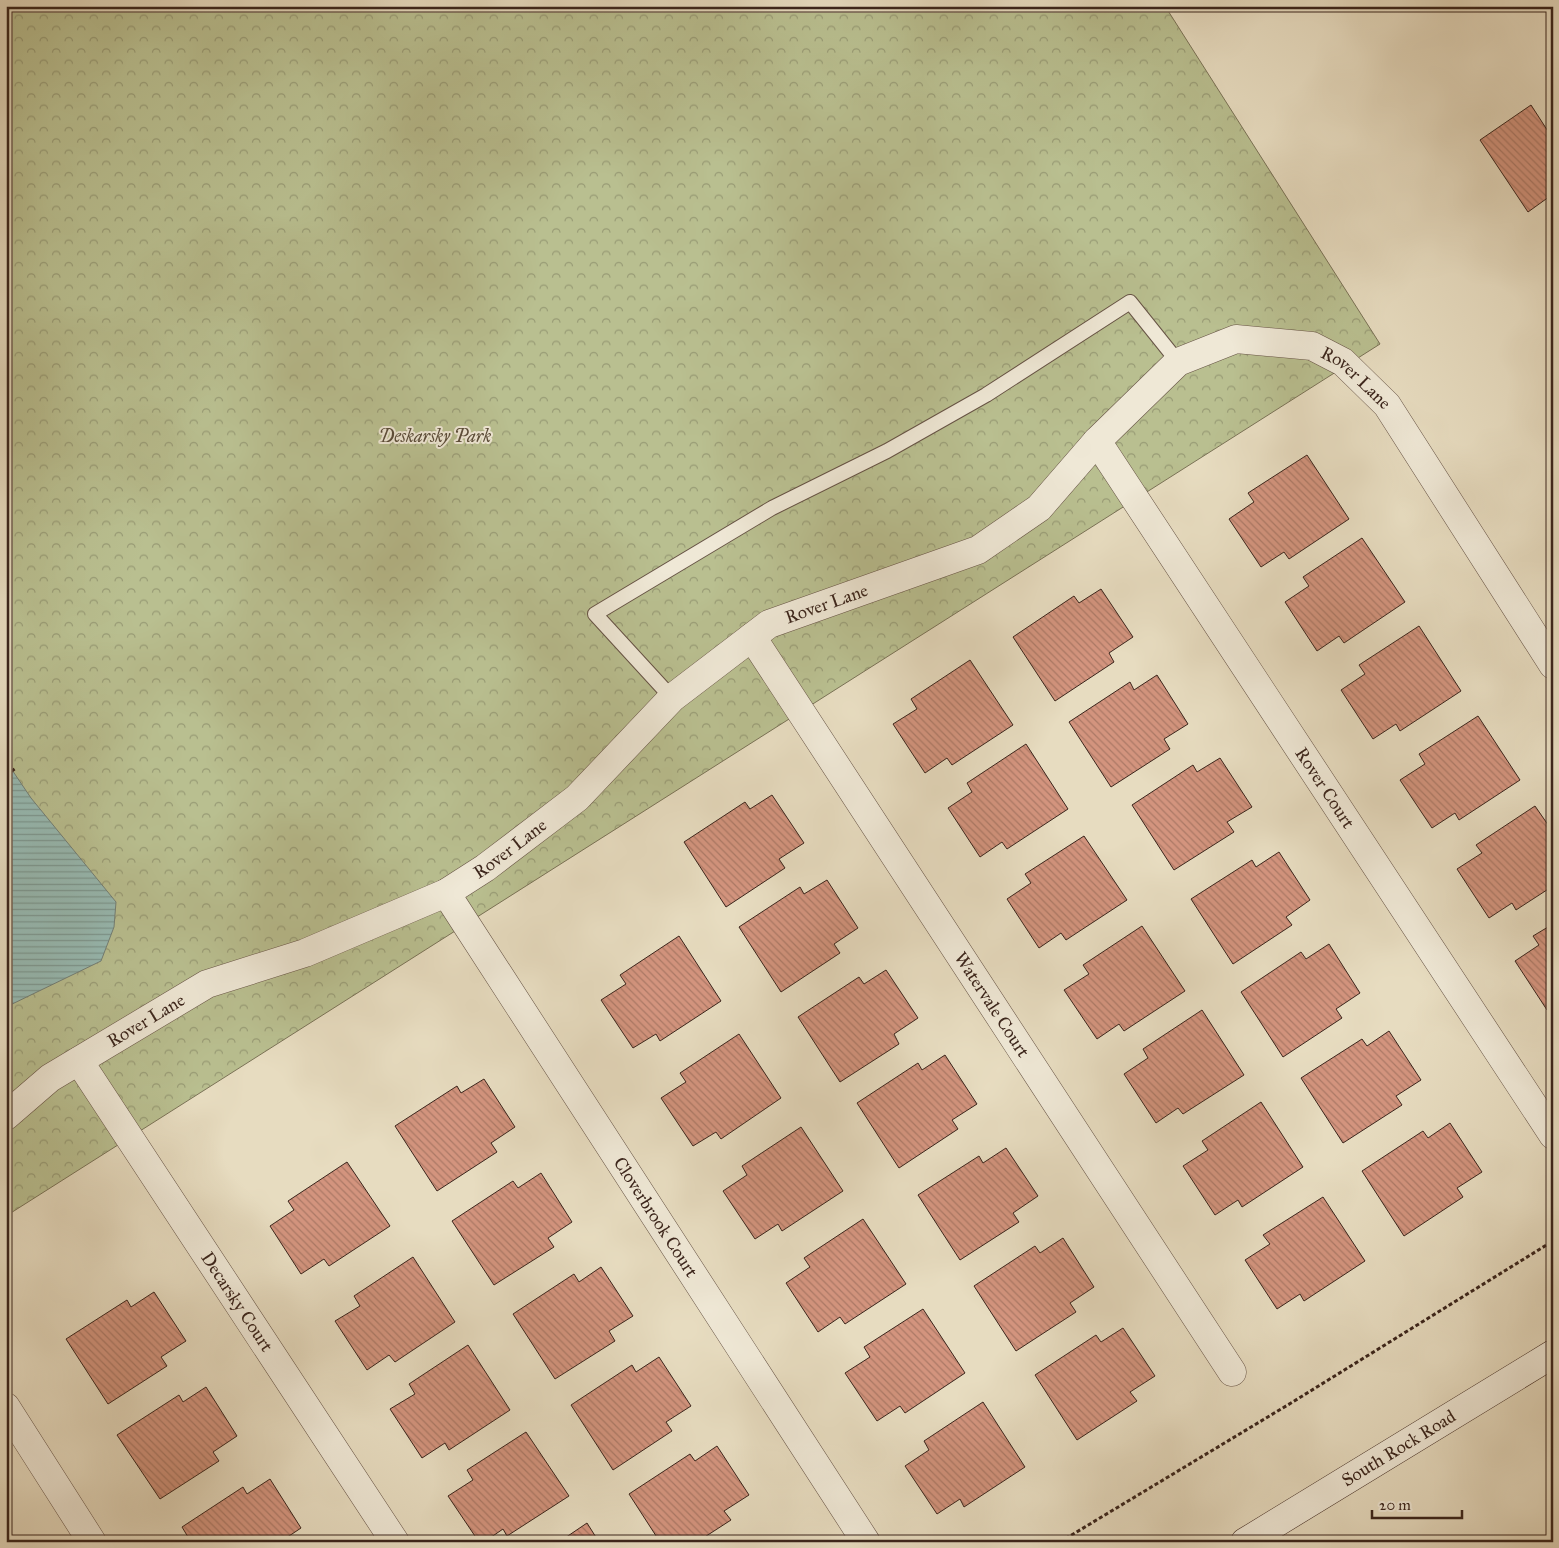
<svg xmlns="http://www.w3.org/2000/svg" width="1559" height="1548" font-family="'IM FELL Great Primer',serif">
	<defs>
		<pattern id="forest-crowns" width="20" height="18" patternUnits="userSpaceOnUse" patternTransform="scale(1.25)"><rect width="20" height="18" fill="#b9bf90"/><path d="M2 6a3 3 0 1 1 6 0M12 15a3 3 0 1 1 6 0" fill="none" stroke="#989b75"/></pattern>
		<pattern id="water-rules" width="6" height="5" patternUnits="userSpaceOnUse" patternTransform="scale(1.25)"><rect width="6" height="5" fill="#97bbb4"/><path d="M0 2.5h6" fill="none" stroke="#7c9892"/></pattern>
		<pattern id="building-back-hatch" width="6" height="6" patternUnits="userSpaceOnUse" patternTransform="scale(1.25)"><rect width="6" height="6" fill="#d3947e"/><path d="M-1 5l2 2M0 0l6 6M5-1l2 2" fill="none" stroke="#ac7966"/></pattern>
	</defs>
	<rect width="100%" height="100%" fill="#e7dcc0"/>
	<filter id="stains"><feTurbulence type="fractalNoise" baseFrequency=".004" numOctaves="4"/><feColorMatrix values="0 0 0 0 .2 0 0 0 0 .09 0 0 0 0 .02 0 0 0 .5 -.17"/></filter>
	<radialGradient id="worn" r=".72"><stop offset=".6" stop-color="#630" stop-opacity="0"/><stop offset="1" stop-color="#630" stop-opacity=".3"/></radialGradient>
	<path fill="url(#forest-crowns)" stroke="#7a7256" d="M6,6H1165L1380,344L6,1216Z"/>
	<path fill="url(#water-rules)" stroke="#727f77" d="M6,761L31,798L116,902L114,927L101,961L6,1007Z"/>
	<g fill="url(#building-back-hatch)" stroke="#3b251c">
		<path d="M1531,105L1553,139V194L1528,212L1480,140Z"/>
		<path d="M1307,455L1349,519L1289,559L1284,552L1261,567L1229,519L1254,502L1248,493Z"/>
		<path d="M1362,538L1405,602L1344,643L1339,636L1317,651L1285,602L1309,586L1303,577Z"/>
		<path d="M1101,589L1133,637L1109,653L1114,662L1055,701L1013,637L1074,596L1079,603Z"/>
		<path d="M1419,626L1461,691L1400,731L1396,724L1373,739L1341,690L1365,674L1359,665Z"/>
		<path d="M970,660L1013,725L952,765L947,758L925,773L893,724L917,709L911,699Z"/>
		<path d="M1157,675L1188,724L1164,739L1170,749L1111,787L1069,722L1130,682L1134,690Z"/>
		<path d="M1478,716L1520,780L1459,820L1455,813L1432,828L1400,780L1425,764L1419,754Z"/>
		<path d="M1026,744L1068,809L1007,849L1002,842L980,857L948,808L972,792L967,783Z"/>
		<path d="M1220,758L1252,807L1227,822L1234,832L1174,870L1132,805L1193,765L1197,772Z"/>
		<path d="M772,795L804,843L779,859L785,868L726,907L684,842L745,802L750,809Z"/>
		<path d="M1535,806L1553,832V886L1516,910L1512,903L1489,918L1457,869L1482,853L1476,845Z"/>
		<path d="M1084,836L1127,900L1066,940L1061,933L1039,948L1007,899L1031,883L1025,874Z"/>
		<path d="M1279,852L1310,900L1286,917L1292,925L1233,964L1191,899L1252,860L1256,867Z"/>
		<path d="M827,880L858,928L834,944L840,953L781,992L739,927L800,887L804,894Z"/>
		<path d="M1553,924V1006L1547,1010L1515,961L1539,945L1533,936Z"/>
		<path d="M1142,926L1185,991L1124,1031L1119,1024L1097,1039L1064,990L1089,974L1083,965Z"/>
		<path d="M679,936L721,1001L660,1041L656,1034L633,1048L601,1000L626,984L620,975Z"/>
		<path d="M1329,944L1360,993L1336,1009L1342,1018L1283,1057L1241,992L1301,952L1306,959Z"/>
		<path d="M886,970L918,1018L894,1034L899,1044L840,1082L798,1017L859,977L864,984Z"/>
		<path d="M1202,1010L1244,1075L1183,1114L1178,1108L1156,1123L1124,1074L1148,1058L1143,1049Z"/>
		<path d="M1389,1031L1421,1080L1396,1096L1402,1105L1343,1143L1301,1078L1362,1039L1367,1046Z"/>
		<path d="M739,1034L781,1098L721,1139L716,1132L693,1146L661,1098L686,1082L680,1073Z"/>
		<path d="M945,1055L977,1104L952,1120L958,1129L899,1168L857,1103L918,1063L922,1070Z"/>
		<path d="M484,1079L515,1127L491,1143L497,1152L437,1191L395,1126L457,1086L461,1093Z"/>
		<path d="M1261,1102L1303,1167L1242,1207L1238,1200L1215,1215L1183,1166L1208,1150L1202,1141Z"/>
		<path d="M1450,1123L1482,1172L1457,1188L1463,1197L1404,1236L1362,1171L1423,1131L1428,1138Z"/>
		<path d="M801,1127L843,1191L782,1231L778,1224L755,1239L723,1191L747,1175L742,1166Z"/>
		<path d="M1006,1148L1038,1196L1013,1213L1019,1222L960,1260L918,1195L979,1156L983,1163Z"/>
		<path d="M347,1162L390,1226L329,1266L324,1259L301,1274L270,1226L294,1210L288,1201Z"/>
		<path d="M541,1173L572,1222L548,1238L554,1247L494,1285L452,1221L513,1181L518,1188Z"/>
		<path d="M1323,1197L1365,1261L1304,1301L1300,1294L1277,1309L1245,1260L1270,1244L1263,1235Z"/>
		<path d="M863,1219L906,1284L845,1324L840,1317L818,1332L786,1283L810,1267L804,1258Z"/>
		<path d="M1063,1238L1094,1287L1070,1303L1076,1312L1016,1351L974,1286L1035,1246L1040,1253Z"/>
		<path d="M413,1257L455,1322L395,1362L389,1355L367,1370L335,1321L360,1306L354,1296Z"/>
		<path d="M601,1267L633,1316L609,1331L615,1341L555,1379L513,1314L574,1274L579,1282Z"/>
		<path d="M154,1292L186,1341L161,1357L167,1366L108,1404L66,1339L127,1300L131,1307Z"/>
		<path d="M923,1309L965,1373L905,1413L900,1406L877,1421L845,1373L870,1357L864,1347Z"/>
		<path d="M1123,1328L1155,1376L1130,1392L1137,1401L1077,1440L1035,1375L1096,1335L1101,1342Z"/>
		<path d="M468,1345L510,1410L449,1450L445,1443L422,1458L390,1409L415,1394L409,1384Z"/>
		<path d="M659,1357L691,1406L666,1422L672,1431L613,1470L571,1405L632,1365L636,1372Z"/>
		<path d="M206,1387L237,1436L213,1452L219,1461L160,1499L117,1435L179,1395L183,1402Z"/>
		<path d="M983,1402L1025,1467L964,1507L960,1499L937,1514L905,1466L929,1450L924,1441Z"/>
		<path d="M526,1432L569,1496L507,1536L503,1529L484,1542H479L448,1496L473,1480L467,1470Z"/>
		<path d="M717,1446L749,1495L724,1511L731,1520L697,1542H660L629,1494L690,1454L695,1461Z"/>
		<path d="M270,1479L301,1528L280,1542H191L182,1527L243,1487L247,1494Z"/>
		<path d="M587,1523L599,1542H559Z"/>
	</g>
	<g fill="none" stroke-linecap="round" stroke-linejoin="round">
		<g stroke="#665345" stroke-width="16">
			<path id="service" d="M672,698L595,614L772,508L887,451L986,395L1130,302L1178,362"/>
		</g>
		<g stroke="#665345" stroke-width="29">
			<g id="minor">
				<path id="s1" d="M1097,441L1553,1135"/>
				<path id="s2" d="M752,637L1232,1372"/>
				<path id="s3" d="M446,893L866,1542"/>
				<path id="s4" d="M79,1061L395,1542"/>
				<path id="s5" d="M6,1116L50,1078L207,984L305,953L446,893L485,868L577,798L672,698L769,624L978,550L1039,508L1097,441L1178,362L1236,339L1312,346L1343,362L1387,405L1553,665"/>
				<path d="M6,1407L92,1542"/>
			</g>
		</g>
		<g stroke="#3b251c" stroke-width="29">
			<g id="secondary">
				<path id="s6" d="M1245,1542L1553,1354"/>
			</g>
		</g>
		<g stroke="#3b251c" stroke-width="3" stroke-dasharray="4 2.5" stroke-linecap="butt">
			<path d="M6,775L16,768"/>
			<path d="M1060,1542L1291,1403L1553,1241"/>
		</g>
		<use href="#service" stroke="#efe8d6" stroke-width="14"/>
		<use href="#minor" stroke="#efe8d6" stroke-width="28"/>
		<use href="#secondary" stroke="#efe8d6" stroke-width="28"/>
	</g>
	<g text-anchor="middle" stroke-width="4" stroke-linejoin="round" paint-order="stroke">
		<g font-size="18" fill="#3b251c" stroke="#efe8d6">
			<text dy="6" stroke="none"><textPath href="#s5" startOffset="1610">Rover Lane</textPath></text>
			<text dy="6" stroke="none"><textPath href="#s5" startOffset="980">Rover Lane</textPath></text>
			<text dy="6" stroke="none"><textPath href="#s1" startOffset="415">Rover Court</textPath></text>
			<text dy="6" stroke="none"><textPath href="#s5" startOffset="575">Rover Lane</textPath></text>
			<text dy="6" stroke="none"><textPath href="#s2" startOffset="439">Watervale Court</textPath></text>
			<text dy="6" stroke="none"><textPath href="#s5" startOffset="170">Rover Lane</textPath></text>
			<text dy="6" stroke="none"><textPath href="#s3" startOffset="386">Cloverbrook Court</textPath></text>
			<text dy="6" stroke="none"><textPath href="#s4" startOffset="288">Decarsky Court</textPath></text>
			<text dy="6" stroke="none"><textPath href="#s6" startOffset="180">South Rock Road</textPath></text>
		</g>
		<g font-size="18" font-style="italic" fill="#5a4c39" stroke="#efe8d6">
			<text x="435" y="442">Deskarsky Park</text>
		</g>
	</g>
	<rect width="1559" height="1548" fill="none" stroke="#e7dcc0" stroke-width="25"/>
	<rect x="8" y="8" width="1544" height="1533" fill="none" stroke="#3b251c" stroke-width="2.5"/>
	<rect x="12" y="12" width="1534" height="1523" fill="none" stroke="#3b251c"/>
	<path d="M1372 1510v8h90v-8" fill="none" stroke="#3b251c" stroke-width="2.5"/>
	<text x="1379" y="1510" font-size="15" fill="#3b251c" stroke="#efe8d6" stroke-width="4" paint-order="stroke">20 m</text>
	<rect width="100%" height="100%" filter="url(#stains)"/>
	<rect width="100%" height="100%" fill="url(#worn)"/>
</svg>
